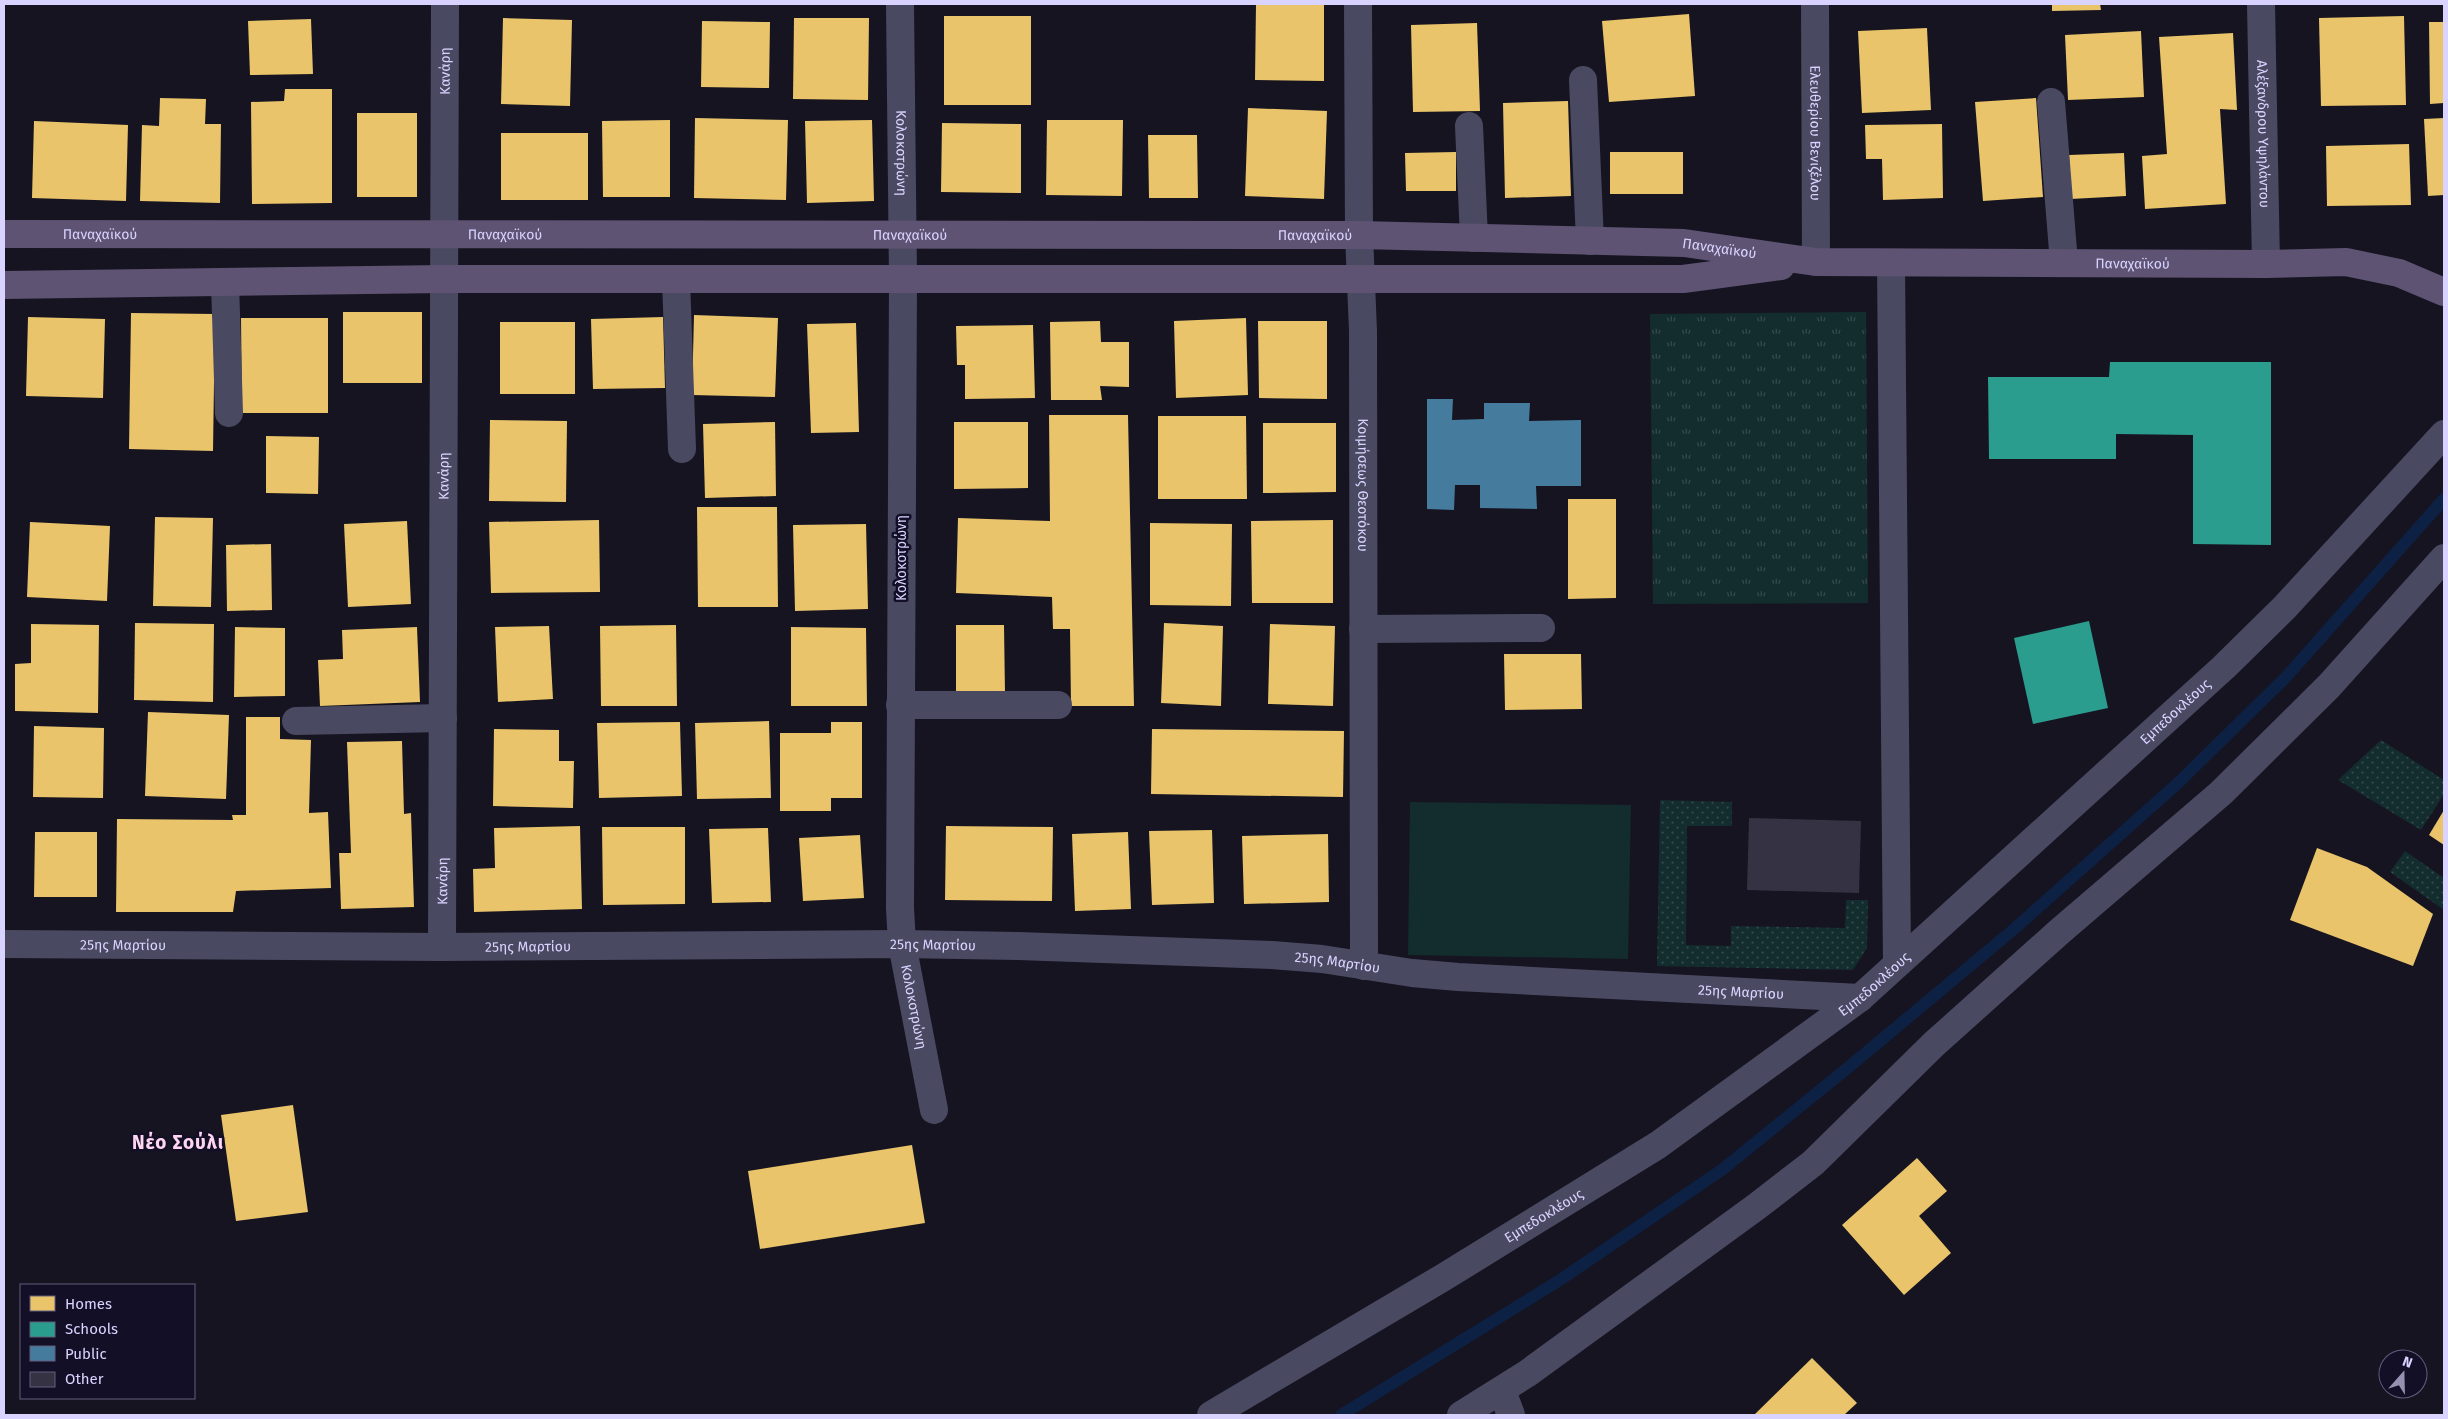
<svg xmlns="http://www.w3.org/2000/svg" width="2448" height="1419" font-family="'Fira Sans',sans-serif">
	<defs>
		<pattern id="grass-dots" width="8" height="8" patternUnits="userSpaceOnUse" patternTransform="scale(1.25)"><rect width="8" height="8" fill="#132c2d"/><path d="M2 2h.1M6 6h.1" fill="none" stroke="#354a4c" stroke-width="1.8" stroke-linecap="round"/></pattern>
		<pattern id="park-tufts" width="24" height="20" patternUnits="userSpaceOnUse" patternTransform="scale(1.25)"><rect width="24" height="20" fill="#132c2d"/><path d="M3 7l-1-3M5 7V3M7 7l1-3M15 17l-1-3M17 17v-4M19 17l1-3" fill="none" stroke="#354a4c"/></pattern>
	</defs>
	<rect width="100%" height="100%" fill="#161421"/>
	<g fill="url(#grass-dots)">
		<path d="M2381,740L2444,780V794L2421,830L2338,780Z"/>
		<path d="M1660,800L1732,802V826H1687L1686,945L1731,946V926L1845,928L1846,900H1868L1867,948L1853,970L1657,966Z"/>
		<path d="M2405,851L2444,878V910L2390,872Z"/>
	</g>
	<path fill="url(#park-tufts)" d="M1866,312L1868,603L1653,604L1650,314Z"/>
	<path fill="#132c2d" d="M1410,802L1631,805L1628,959L1408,955Z"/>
	<g fill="#e9c46a">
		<path d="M1256,4H1324V81L1255,80Z"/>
		<path d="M2052,4H2100L2101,10L2052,11Z"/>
		<path d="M1689,14L1695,96L1609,102L1602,21Z"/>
		<rect x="944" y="16" width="87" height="89"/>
		<path d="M2404,16L2406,105L2321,106L2319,18Z"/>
		<path d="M503,18L572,20L570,106L501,104Z"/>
		<path d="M794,18H869L868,100L793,99Z"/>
		<path d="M311,19L313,74L250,75L248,21Z"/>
		<path d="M702,21L770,22L769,88L701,87Z"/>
		<path d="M2429,22H2444V103L2430,104Z"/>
		<path d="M1477,23L1480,111L1413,112L1411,25Z"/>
		<path d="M1927,28L1931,110L1862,113L1858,31Z"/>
		<path d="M2141,31L2144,97L2068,100L2065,35Z"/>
		<path d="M2233,33L2237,110L2220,109L2226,204L2145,209L2142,156L2167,154L2159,37Z"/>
		<path d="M285,89H332V203L252,204L251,102L284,101Z"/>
		<path d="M160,98L206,99L205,124H221L220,203L140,201L142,125L159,126Z"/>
		<path d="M2036,98L2043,197L1983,201L1975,102Z"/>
		<path d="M1568,101L1571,196L1505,198L1503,103Z"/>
		<path d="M1248,108L1327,111L1324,199L1245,196Z"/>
		<rect x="357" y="113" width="60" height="84"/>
		<path d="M695,118L788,120L786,200L694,198Z"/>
		<path d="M2444,118V195L2428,196L2424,119Z"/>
		<path d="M670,120V197H603L602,121Z"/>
		<path d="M872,120L874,201L807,203L805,121Z"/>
		<path d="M1047,120H1123L1122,196L1046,195Z"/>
		<path d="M34,121L128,125L126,201L32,198Z"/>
		<path d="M942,123L1021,124V193L941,192Z"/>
		<path d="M1942,124L1943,198L1883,200L1882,159H1866L1865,125Z"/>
		<rect x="501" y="133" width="87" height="67"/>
		<path d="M1148,135H1197L1198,198H1149Z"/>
		<path d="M2409,144L2411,205L2327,206L2326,146Z"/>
		<path d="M1456,152V191H1406L1405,153Z"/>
		<rect x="1610" y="152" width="73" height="42"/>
		<path d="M2124,153L2126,196L2071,199L2069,155Z"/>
		<rect x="343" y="312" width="79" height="71"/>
		<path d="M131,313L215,314L213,451L129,449Z"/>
		<path d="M694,315L778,318L775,397L692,395Z"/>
		<path d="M28,317L105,319L103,398L26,396Z"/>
		<path d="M663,317L665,388L593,389L591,319Z"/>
		<path d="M241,318H328V413H242Z"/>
		<path d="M1246,318L1248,395L1176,398L1174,321Z"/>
		<path d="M1100,321L1101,342H1129V387L1100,386L1102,400H1051L1050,322Z"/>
		<path d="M1258,321H1327V399L1259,398Z"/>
		<rect x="500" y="322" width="75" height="72"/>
		<path d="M856,323L859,432L811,433L807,324Z"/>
		<path d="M1033,325L1035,398L965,399V365H957L956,326Z"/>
		<path d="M1049,415H1128L1134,706H1071L1070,629H1053L1052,597L956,593L958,518L1050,521Z"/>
		<path d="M1158,416H1246L1247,499H1158Z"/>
		<path d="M490,420L567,421L566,502L489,501Z"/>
		<path d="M775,422L776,496L705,498L703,424Z"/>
		<path d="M954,422H1028V488L954,489Z"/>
		<path d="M1263,423H1336V492L1263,493Z"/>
		<path d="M266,436L319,437L318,494L266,493Z"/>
		<path d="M1568,499H1616V598L1568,599Z"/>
		<path d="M697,507H777L778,607H698Z"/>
		<path d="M155,517L213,518L211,607L153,606Z"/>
		<path d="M599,520L600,592L491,593L489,522Z"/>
		<path d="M1333,520V603H1252L1251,521Z"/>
		<path d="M407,521L411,604L348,607L344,524Z"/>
		<path d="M30,522L110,526L107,601L27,597Z"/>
		<path d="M1150,523L1232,524L1231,606L1150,605Z"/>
		<path d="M866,524L868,609L795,611L793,525Z"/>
		<path d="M271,544L272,610L227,611L226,545Z"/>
		<path d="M135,623L214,624L213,702L134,700Z"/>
		<path d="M1164,623L1223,626L1221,706L1161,703Z"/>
		<path d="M31,624L99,625L98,713L15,711V664L31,663Z"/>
		<path d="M1270,624L1335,626L1333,706L1268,704Z"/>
		<path d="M676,625L677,706H601L600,626Z"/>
		<path d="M956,625H1004L1005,694H956Z"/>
		<path d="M549,626L553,699L498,702L495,627Z"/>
		<path d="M235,627L285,628V696L234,697Z"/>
		<path d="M417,627L420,702L320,706L318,660L343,659L342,630Z"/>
		<path d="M791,627L866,628L867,706H791Z"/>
		<path d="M1504,654H1581L1582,709L1505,710Z"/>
		<path d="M148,712L229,715L226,799L145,796Z"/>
		<path d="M246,717H280V739L311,740L309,813L328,812L331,888L236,891L233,912H116L117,819L233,820L232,815H246Z"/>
		<path d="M769,721L771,798L697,799L695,723Z"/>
		<path d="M680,722L682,796L599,798L597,723Z"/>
		<path d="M831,722H862V798H831V811H780V733H831Z"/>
		<path d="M34,726L104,728L103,798L33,797Z"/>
		<path d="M494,729L559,730V761H574L573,808L493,806Z"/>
		<path d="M1152,729L1344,731L1343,797L1151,794Z"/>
		<path d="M402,741L404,814L411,813L414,907L341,909L339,853H351L347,742Z"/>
		<path d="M2444,810V845L2429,835Z"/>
		<path d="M580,826L582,909L474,912L473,869L495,868L494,828Z"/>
		<path d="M946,826L1053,827L1052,901L945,900Z"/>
		<path d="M602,827H685V904L603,905Z"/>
		<path d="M768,828L771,902L712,903L709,829Z"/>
		<path d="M1212,830L1214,903L1152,905L1149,831Z"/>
		<path d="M35,832H97V897H34Z"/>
		<path d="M1128,832L1131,909L1075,911L1072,834Z"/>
		<path d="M1328,834L1329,902L1244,904L1242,836Z"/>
		<path d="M860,835L864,898L803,901L799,838Z"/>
		<path d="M2317,848L2367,867L2433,914L2413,966L2290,920Z"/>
		<path d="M293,1105L308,1212L236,1221L221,1115Z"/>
		<path d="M912,1145L925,1223L760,1249L748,1171Z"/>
		<path d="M1917,1158L1947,1191L1919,1216L1951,1253L1904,1295L1842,1225Z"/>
		<path d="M1812,1358L1857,1403L1844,1415H1754Z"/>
	</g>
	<g fill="#2a9d8f">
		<path d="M2110,362H2271V545L2193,544V435L2116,434V459H1989L1988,377H2109Z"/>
		<path d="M2089,621L2108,708L2033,724L2014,638Z"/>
	</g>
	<path fill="#457b9d" d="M1427,399H1453L1452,420L1484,419V403H1530L1529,421L1581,420V486H1536L1537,509L1480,508V485H1455L1454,510L1427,509Z"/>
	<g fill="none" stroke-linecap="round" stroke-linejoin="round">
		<path stroke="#0d2144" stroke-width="12" d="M1341,1415L1560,1280L1723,1169L1850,1066L2013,930L2177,784L2287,676L2444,499"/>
	</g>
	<path fill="#343243" d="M1749,818L1861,821L1859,893L1747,890Z"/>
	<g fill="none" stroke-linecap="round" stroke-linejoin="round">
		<g stroke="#4a4962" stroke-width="28">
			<path id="s1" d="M900,4L903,280L900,908L902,944L934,1110"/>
			<path id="s2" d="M1358,4L1359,235L1363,331L1364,966"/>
			<path id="s3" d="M1815,4L1816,262"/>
			<path id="s4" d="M2261,4L2266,264"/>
			<path d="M1583,80L1590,241"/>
			<path d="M2051,102L2064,263"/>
			<path d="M1469,126L1474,238"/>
			<path d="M1891,263L1897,963"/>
			<path d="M676,279L682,449"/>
			<path d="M225,282L229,413"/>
			<path d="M1363,629L1541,628"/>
			<path d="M900,705H1058"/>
			<path d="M296,721L443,718"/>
			<path id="s5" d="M4,944L442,947L902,944L1018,946L1272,955L1322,959L1412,973L1458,977L1860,998"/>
			<path id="s6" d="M442,947L445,4"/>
			<path d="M1502,1391L1511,1415"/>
			<path id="s7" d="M1211,1415L1444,1277L1658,1145L1860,998L2224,667L2285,607L2444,434"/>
			<path d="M1461,1415L1528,1373L1756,1207L1813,1163L1934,1044L2059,932L2221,793L2329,686L2444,558"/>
		</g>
		<g stroke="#5e5373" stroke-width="28">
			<path id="s8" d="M4,234L1359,235L1684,243L1816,262L2266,264L2346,262L2399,273L2444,292"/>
			<path d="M4,285L444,279H1683L1781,266"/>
		</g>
	</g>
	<g text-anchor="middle" stroke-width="5" stroke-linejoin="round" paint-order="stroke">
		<g font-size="14" fill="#d9d4ff" stroke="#130f26">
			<text dy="5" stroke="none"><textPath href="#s6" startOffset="876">Κανάρη</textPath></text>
			<text dy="5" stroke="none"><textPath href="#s3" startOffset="129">Ελευθερίου Βενιζέλου</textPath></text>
			<text dy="5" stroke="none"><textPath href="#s4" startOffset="130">Αλέξανδρου Υψηλάντου</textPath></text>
			<text dy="5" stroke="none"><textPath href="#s1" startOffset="149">Κολοκοτρώνη</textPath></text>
			<text dy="5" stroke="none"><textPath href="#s8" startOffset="96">Παναχαϊκού</textPath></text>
			<text dy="5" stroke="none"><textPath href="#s8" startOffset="501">Παναχαϊκού</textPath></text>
			<text dy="5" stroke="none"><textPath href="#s8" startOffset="906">Παναχαϊκού</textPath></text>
			<text dy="5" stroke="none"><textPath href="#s8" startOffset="1311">Παναχαϊκού</textPath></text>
			<text dy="5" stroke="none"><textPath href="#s8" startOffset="1716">Παναχαϊκού</textPath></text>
			<text dy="5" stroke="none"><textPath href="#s8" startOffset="2130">Παναχαϊκού</textPath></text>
			<text dy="5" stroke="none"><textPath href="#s6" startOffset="471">Κανάρη</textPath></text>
			<text dy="5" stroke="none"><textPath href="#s2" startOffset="481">Κοιμήσεως Θεοτόκου</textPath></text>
			<text transform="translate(901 558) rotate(-90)" y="5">Κολοκοτρώνη</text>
			<text dy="5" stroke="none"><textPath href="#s7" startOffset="1198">Εμπεδοκλέους</textPath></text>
			<text dy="5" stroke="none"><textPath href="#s6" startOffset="66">Κανάρη</textPath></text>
			<text dy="5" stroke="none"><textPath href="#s5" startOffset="119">25ης Μαρτίου</textPath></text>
			<text dy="5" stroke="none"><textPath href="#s5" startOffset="929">25ης Μαρτίου</textPath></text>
			<text dy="5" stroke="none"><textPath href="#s5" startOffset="524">25ης Μαρτίου</textPath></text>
			<text dy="5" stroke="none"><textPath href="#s5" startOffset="1334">25ης Μαρτίου</textPath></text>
			<text dy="5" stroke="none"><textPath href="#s7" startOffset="792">Εμπεδοκλέους</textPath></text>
			<text dy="5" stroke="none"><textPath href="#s5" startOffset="1739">25ης Μαρτίου</textPath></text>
			<text dy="5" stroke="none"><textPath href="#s1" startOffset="1004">Κολοκοτρώνη</textPath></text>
			<text dy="5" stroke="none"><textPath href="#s7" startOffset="388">Εμπεδοκλέους</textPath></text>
		</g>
		<g font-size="19" font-weight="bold" letter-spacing="1" fill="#ffd6f0" stroke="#130f26">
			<text x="178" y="1149">Νέο Σούλι</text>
		</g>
	</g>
	<rect width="2448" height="1419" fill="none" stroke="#d9d4ff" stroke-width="10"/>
	<rect x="20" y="1284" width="175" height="115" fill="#130f26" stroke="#625e7d"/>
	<rect x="30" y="1296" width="25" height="15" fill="#e9c46a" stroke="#625e7d"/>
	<text x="65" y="1309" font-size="15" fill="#d9d4ff">Homes</text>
	<rect x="30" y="1322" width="25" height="15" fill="#2a9d8f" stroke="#625e7d"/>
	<text x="65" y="1334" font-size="15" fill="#d9d4ff">Schools</text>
	<rect x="30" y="1346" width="25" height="15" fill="#457b9d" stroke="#625e7d"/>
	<text x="65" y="1359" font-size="15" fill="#d9d4ff">Public</text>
	<rect x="30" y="1372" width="25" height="15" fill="#343243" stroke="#625e7d"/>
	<text x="65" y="1384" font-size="15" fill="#d9d4ff">Other</text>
	<g transform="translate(2403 1374) rotate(20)"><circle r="24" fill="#130f26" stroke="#625e7d"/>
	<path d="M0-4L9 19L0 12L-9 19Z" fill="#9591b1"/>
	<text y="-8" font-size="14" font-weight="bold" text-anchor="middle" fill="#d9d4ff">N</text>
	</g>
</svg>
